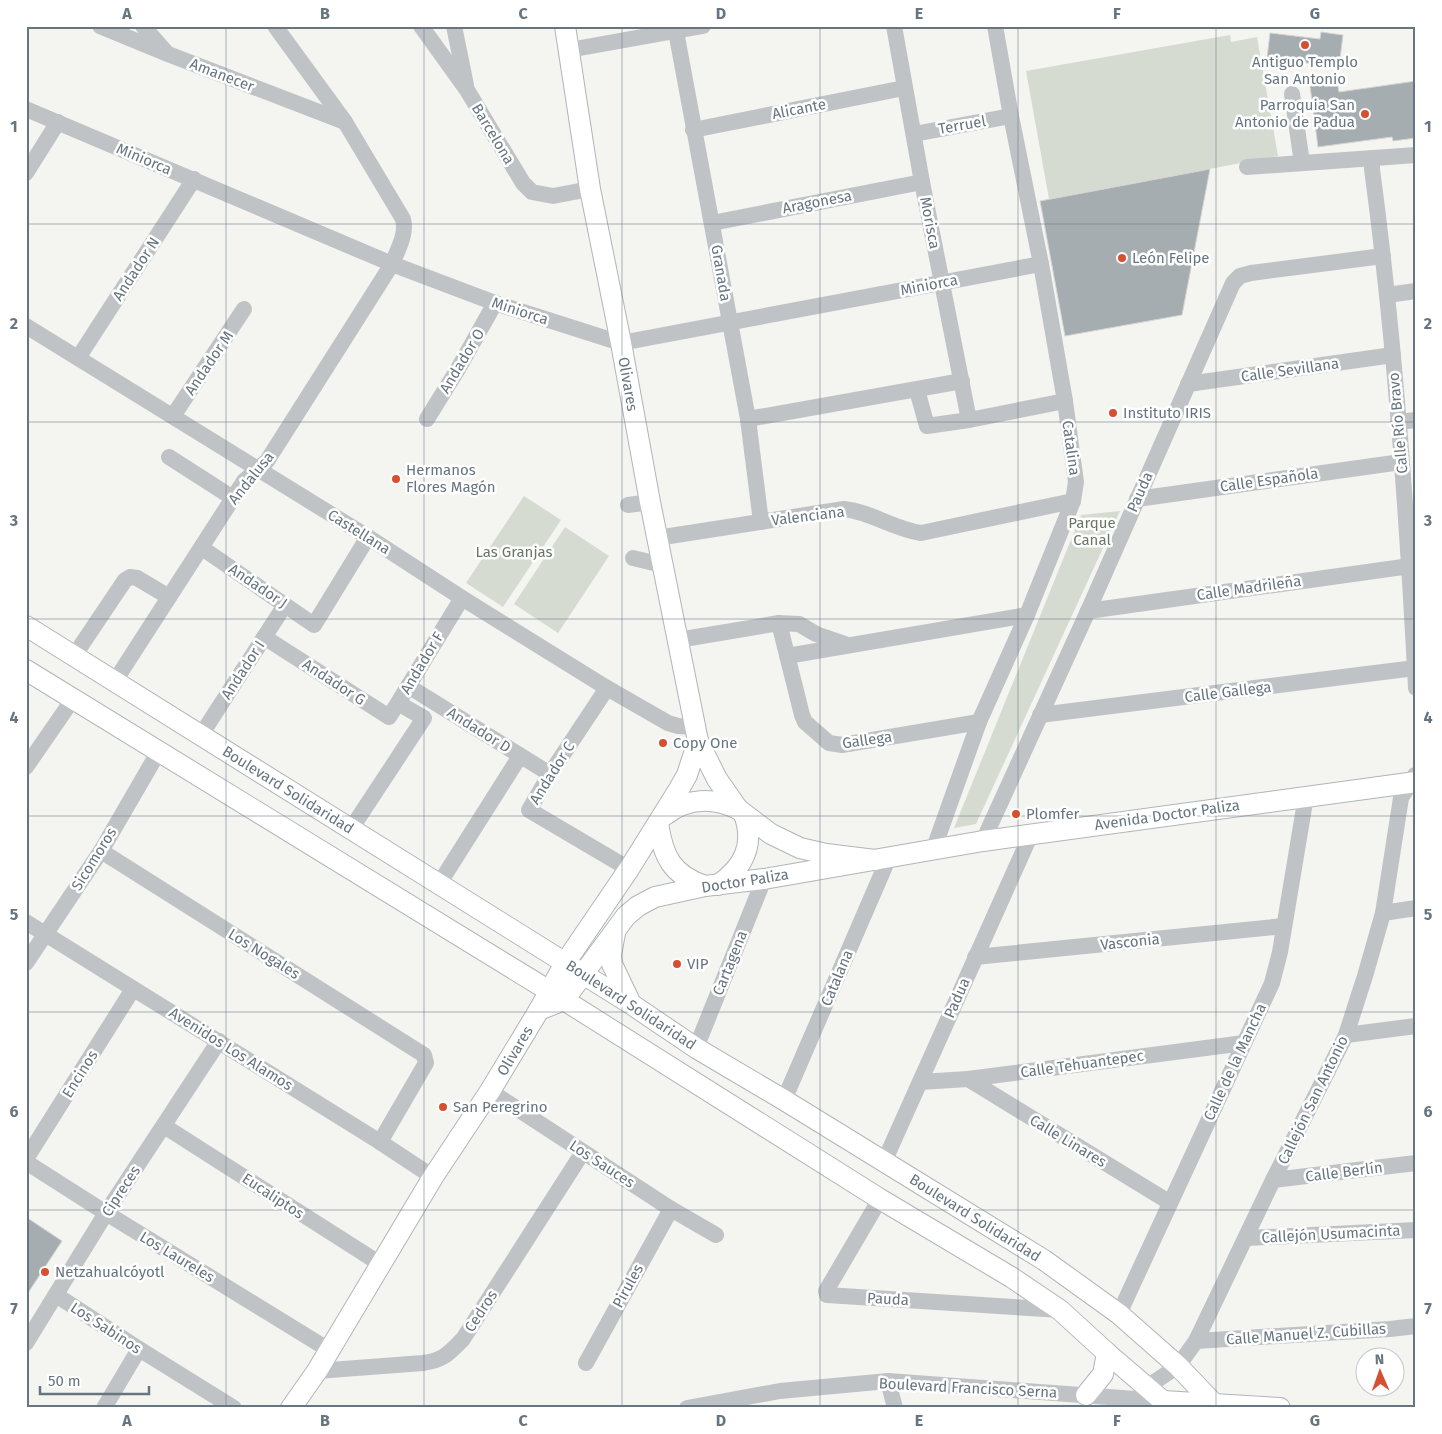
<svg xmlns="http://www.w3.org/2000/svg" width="1442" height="1434" font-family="'Fira Sans',sans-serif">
	<rect width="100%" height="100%" fill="#f4f4f1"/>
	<g fill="#d6dbd2">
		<path d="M1230,35L1231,42L1257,37L1278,156L1049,199L1026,71Z"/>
		<path d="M524,496L561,520L503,607L466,583Z"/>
		<path d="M1120,511L976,824L954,828L1081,515Z"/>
		<path d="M565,527L609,556L558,633L514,604Z"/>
	</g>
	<g fill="#a6adb1" stroke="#d5d5d3">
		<path d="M1321,32L1343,35L1339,67L1267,58L1270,33L1320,39Z"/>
		<path d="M1416,81V138L1393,141L1392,137L1318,147L1310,86L1337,82L1339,92Z"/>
		<path d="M1210,169L1182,315L1065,336L1040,201Z"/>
		<path d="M26,1217L62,1241L26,1296Z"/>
	</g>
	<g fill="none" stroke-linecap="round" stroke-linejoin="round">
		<g stroke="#b1b5b8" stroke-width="22">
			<g id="major">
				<path d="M565,26L590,189L621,343L650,502L698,741L717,779L738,809L771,834L800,848L826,854L875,860"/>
				<path d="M26,626L631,1004L696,1048L784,1100L1044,1260L1119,1314L1178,1366L1218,1408"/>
				<path d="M26,670L564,1000L880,1199L1011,1277L1060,1310L1107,1353L1163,1401L1168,1408"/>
				<path d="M665,815C687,798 713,797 738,809"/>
				<path d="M658,823C663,857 672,875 705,886"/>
				<path d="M718,885C744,867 755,845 744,814"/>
				<path d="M615,933L611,955L612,964L631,1004"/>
				<path d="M539,1010L564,1000L626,916L638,906L655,897L705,886L764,879L983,841L1416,782"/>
				<path d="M1086,1395L1103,1374L1107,1353"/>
				<path d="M1163,1401L1280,1408"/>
				<path d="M291,1408L317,1371L433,1177L490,1091L539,1010L565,963L629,869L679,789L687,775L698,741"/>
			</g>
		</g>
		<g stroke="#c0c3c6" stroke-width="16">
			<path d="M100,26L168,54L345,122"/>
			<path d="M143,26L165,51"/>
			<path d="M421,26L467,90L523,183L532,192L553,196L590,189"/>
			<path d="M454,26L466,85"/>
			<path d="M675,26L748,419L761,522"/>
			<path d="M894,26L922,182L969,420"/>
			<path d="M569,50L703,26"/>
			<path d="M1292,94L1302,163"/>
			<path d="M26,109L392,264L495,303L621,343L1041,264"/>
			<path d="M693,130L904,88"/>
			<path d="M914,134L1011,116"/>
			<path d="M1372,158V169C1395,341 1407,515 1416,688"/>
			<path d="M1247,167L1416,155"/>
			<path d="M26,173L58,122"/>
			<path d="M712,223L922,182"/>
			<path d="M1387,295L1416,291"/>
			<path d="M26,326L368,537L462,598L607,688L668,723L678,726L695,727"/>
			<path d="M78,358L194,179"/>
			<path d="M1188,384L1393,355"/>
			<path d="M917,390L927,426L969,420L1065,401"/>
			<path d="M173,416L244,309"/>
			<path d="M427,419L458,369L495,303"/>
			<path d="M748,419L962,381"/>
			<path d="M1398,422L1416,420"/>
			<path d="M169,457L233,498"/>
			<path d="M1137,499L1401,462"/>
			<path d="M628,505L650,502"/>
			<path d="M657,538L844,509C872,512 893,529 921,533L1073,501"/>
			<path d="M202,548L314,625L368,537"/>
			<path d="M633,558L662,565"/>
			<path d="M1088,611L1410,566"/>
			<path d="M779,623L802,715L805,722L829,743L842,745L979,722"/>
			<path d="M264,637L389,717L398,703"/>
			<path d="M678,640L779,623L799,624L816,634L845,644"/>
			<path d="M74,656L125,580L130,577L137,578L169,597"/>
			<path d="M787,656L1027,615"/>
			<path d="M115,681L244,481L267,461L392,264C398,249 407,234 403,219L345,122L275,26"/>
			<path d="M408,686L550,774"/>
			<path d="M607,688L550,774L529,810L629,869"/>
			<path d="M1040,715L1415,668"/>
			<path d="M201,735L285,605"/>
			<path d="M26,767L73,699"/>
			<path d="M351,829L424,718L398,703L462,598"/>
			<path d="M983,841L1088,611L1233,283L1240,276L1251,273L1383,256"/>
			<path d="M934,848L979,722L1027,615L1073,501L1076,482L1065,401L1041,264L1011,116L995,26"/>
			<path d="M101,851L424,1055L426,1063L380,1142"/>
			<path d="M439,884L520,756"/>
			<path d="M1383,913L1416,908"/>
			<path d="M26,922L380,1142L433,1177"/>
			<path d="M975,957L1284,926"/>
			<path d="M26,963L101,851L159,751"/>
			<path d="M1346,1035L1416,1026"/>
			<path d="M696,1048L764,879"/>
			<path d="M968,1079L1169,1202"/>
			<path d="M920,1082L968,1079L1244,1043"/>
			<path d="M490,1091L671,1209L716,1235"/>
			<path d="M784,1100L889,857"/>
			<path d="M164,1126L382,1265"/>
			<path d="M26,1159L133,989"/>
			<path d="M26,1162L106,1213L329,1350"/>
			<path d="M884,1162L1031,834"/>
			<path d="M1273,1180L1416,1163"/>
			<path d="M880,1199L826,1291L827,1295L1060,1310"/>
			<path d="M1247,1238L1416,1230"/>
			<path d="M56,1295L139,1349L234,1408"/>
			<path d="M1119,1314L1272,983L1280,952L1306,796"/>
			<path d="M1196,1341L1390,1329L1416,1326"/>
			<path d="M26,1343L106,1213L219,1041"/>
			<path d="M586,1363L671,1209"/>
			<path d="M317,1371L423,1363C444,1360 448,1354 463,1339L583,1152"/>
			<path d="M888,1381L895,1408"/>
			<path d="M1147,1387L1178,1366L1196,1341L1273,1180L1346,1035L1365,976L1383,913L1401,798L1415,775"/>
			<path d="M104,1408L139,1349"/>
			<path d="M687,1408L780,1391L888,1381L1163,1401"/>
		</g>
		<use href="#major" stroke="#fff" stroke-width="20"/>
	</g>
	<path fill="none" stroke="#66757f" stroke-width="1" stroke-opacity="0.55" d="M226,26V1408M424,26V1408M622,26V1408M820,26V1408M1018,26V1408M1216,26V1408M26,224H1416M26,422H1416M26,619H1416M26,816H1416M26,1012H1416M26,1210H1416"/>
	<g fill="#d45031" stroke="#fff" stroke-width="2">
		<circle cx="1305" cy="45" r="5"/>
		<circle cx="1365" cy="114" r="5"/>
		<circle cx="1122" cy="258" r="5"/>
		<circle cx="1113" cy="413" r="5"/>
		<circle cx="396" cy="479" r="5"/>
		<circle cx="663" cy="743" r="5"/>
		<circle cx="1016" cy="814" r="5"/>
		<circle cx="677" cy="964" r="5"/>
		<circle cx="443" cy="1107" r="5"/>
		<circle cx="45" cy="1272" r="5"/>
	</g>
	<g text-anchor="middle" stroke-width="5" stroke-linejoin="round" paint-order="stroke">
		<g font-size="15" fill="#66757f" stroke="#fff" text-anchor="start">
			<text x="1305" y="67" text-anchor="middle">Antiguo Templo<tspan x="1305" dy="17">San Antonio</tspan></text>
			<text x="1355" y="110" text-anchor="end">Parroquia San<tspan x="1355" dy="17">Antonio de Padua</tspan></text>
			<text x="1132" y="263">León Felipe</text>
			<text x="1123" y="418">Instituto IRIS</text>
			<text x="406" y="475">Hermanos<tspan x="406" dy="17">Flores Magón</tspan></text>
			<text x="673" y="748">Copy One</text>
			<text x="1026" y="819">Plomfer</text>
			<text x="687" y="969">VIP</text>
			<text x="453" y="1112">San Peregrino</text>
			<text x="55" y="1277">Netzahualcóyotl</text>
		</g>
		<g font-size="15" fill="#66757f" stroke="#fff">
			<text transform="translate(222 75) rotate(21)" y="5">Amanecer</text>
			<text transform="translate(799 109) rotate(-11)" y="5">Alicante</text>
			<text transform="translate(962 125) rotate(-10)" y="5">Terruel</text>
			<text transform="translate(493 134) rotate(59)" y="5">Barcelona</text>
			<text transform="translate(144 159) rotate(23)" y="5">Miniorca</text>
			<text transform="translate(817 202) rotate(-11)" y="5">Aragonesa</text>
			<text transform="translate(930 223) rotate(79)" y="5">Morisca</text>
			<text transform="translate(136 269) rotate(-57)" y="5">Andador N</text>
			<text transform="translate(721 273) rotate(80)" y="5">Granada</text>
			<text transform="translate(929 285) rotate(-11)" y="5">Miniorca</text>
			<text transform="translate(520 311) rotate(18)" y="5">Miniorca</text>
			<text transform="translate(462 361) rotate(-59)" y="5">Andador O</text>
			<text transform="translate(209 363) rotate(-56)" y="5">Andador M</text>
			<text transform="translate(1290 370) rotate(-8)" y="5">Calle Sevillana</text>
			<text transform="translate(628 384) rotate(80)" y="5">Olivares</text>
			<text transform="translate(1398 423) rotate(-95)" y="5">Calle Río Bravo</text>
			<text transform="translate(1071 448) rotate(82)" y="5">Catalina</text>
			<text transform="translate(251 478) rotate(-51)" y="5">Andalusa</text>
			<text transform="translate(1269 480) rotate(-8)" y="5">Calle Española</text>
			<text transform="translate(1140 492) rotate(-66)" y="5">Pauda</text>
			<text transform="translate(808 516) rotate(-7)" y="5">Valenciana</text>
			<text transform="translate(359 532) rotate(32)" y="5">Castellana</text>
			<text transform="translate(258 586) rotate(34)" y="5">Andador J</text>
			<text transform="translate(1249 588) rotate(-8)" y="5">Calle Madrileña</text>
			<text transform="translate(422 663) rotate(-59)" y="5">Andador F</text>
			<text transform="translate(243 670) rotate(-57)" y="5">Andador I</text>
			<text transform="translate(334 682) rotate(33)" y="5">Andador G</text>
			<text transform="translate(1228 692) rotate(-7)" y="5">Calle Gallega</text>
			<text transform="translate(479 730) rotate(32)" y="5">Andador D</text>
			<text transform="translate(867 740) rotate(-8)" y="5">Gallega</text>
			<text transform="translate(552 773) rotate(-58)" y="5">Andador C</text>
			<text transform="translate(288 790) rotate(32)" y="5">Boulevard Solidaridad</text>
			<text transform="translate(1167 815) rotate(-8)" y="5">Avenida Doctor Paliza</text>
			<text transform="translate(94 859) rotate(-58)" y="5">Sicomoros</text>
			<text transform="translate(745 881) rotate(-9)" y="5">Doctor Paliza</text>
			<text transform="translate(1130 942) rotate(-6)" y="5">Vasconia</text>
			<text transform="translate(264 954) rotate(32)" y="5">Los Nogales</text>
			<text transform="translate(730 963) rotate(-68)" y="5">Cartagena</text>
			<text transform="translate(837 978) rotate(-67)" y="5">Catalana</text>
			<text transform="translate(957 998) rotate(-66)" y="5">Padua</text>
			<text transform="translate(631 1005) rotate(33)" y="5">Boulevard Solidaridad</text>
			<text transform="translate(231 1049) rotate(32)" y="5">Avenidos Los Alamos</text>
			<text transform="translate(515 1051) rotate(-59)" y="5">Olivares</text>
			<text transform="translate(1235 1062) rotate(-65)" y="5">Calle de la Mancha</text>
			<text transform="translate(1082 1064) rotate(-8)" y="5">Calle Tehuantepec</text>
			<text transform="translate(80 1074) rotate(-58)" y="5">Encinos</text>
			<text transform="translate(1313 1100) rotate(-64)" y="5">Callejón San Antonio</text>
			<text transform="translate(1068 1141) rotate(31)" y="5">Calle Linares</text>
			<text transform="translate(602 1164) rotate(33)" y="5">Los Sauces</text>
			<text transform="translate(1344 1172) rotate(-7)" y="5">Calle Berlín</text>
			<text transform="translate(121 1191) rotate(-57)" y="5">Cipreces</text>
			<text transform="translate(273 1196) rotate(33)" y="5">Eucaliptos</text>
			<text transform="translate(975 1218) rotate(32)" y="5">Boulevard Solidaridad</text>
			<text transform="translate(1331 1234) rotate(-3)" y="5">Callejón Usumacinta</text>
			<text transform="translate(177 1257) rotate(31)" y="5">Los Laureles</text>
			<text transform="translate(628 1286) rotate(-61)" y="5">Pirules</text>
			<text transform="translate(888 1299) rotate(3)" y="5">Pauda</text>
			<text transform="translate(481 1311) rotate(-57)" y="5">Cedros</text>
			<text transform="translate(106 1328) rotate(33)" y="5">Los Sabinos</text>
			<text transform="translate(1306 1334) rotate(-4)" y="5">Calle Manuel Z. Cubillas</text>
			<text transform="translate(968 1388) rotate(3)" y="5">Boulevard Francisco Serna</text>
		</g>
		<g font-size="15" fill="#687764" stroke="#fff">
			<text x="1092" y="528">Parque<tspan x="1092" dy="17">Canal</tspan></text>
			<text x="514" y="557">Las Granjas</text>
		</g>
	</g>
	<rect width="1442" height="1434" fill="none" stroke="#ffffff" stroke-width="55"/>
	<g transform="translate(1380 1372) rotate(358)"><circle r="24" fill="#ffffff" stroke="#c2c8cc"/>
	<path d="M0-4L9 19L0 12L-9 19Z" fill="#d45031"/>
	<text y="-8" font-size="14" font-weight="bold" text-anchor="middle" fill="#66757f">N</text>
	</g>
	<path d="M40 1386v8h109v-8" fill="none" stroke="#66757f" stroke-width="2.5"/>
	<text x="48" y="1386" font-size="15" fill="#66757f" stroke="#ffffff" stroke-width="4" paint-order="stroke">50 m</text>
	<rect x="28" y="28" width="1386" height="1378" fill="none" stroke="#66757f" stroke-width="2"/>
	<g font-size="16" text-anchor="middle" font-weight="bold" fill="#66757f">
		<text x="127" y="19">A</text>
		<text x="325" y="19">B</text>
		<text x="523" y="19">C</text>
		<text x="721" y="19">D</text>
		<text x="919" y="19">E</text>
		<text x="1117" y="19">F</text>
		<text x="1315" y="19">G</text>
		<text x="14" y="132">1</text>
		<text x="1428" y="132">1</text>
		<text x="14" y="329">2</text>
		<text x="1428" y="329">2</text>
		<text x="14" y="526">3</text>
		<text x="1428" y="526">3</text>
		<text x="14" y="723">4</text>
		<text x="1428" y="723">4</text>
		<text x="14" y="920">5</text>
		<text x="1428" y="920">5</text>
		<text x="14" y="1117">6</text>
		<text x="1428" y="1117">6</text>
		<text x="14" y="1314">7</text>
		<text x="1428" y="1314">7</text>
		<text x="127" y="1426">A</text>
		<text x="325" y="1426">B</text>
		<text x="523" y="1426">C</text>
		<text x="721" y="1426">D</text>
		<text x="919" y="1426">E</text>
		<text x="1117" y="1426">F</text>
		<text x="1315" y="1426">G</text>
	</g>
</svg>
